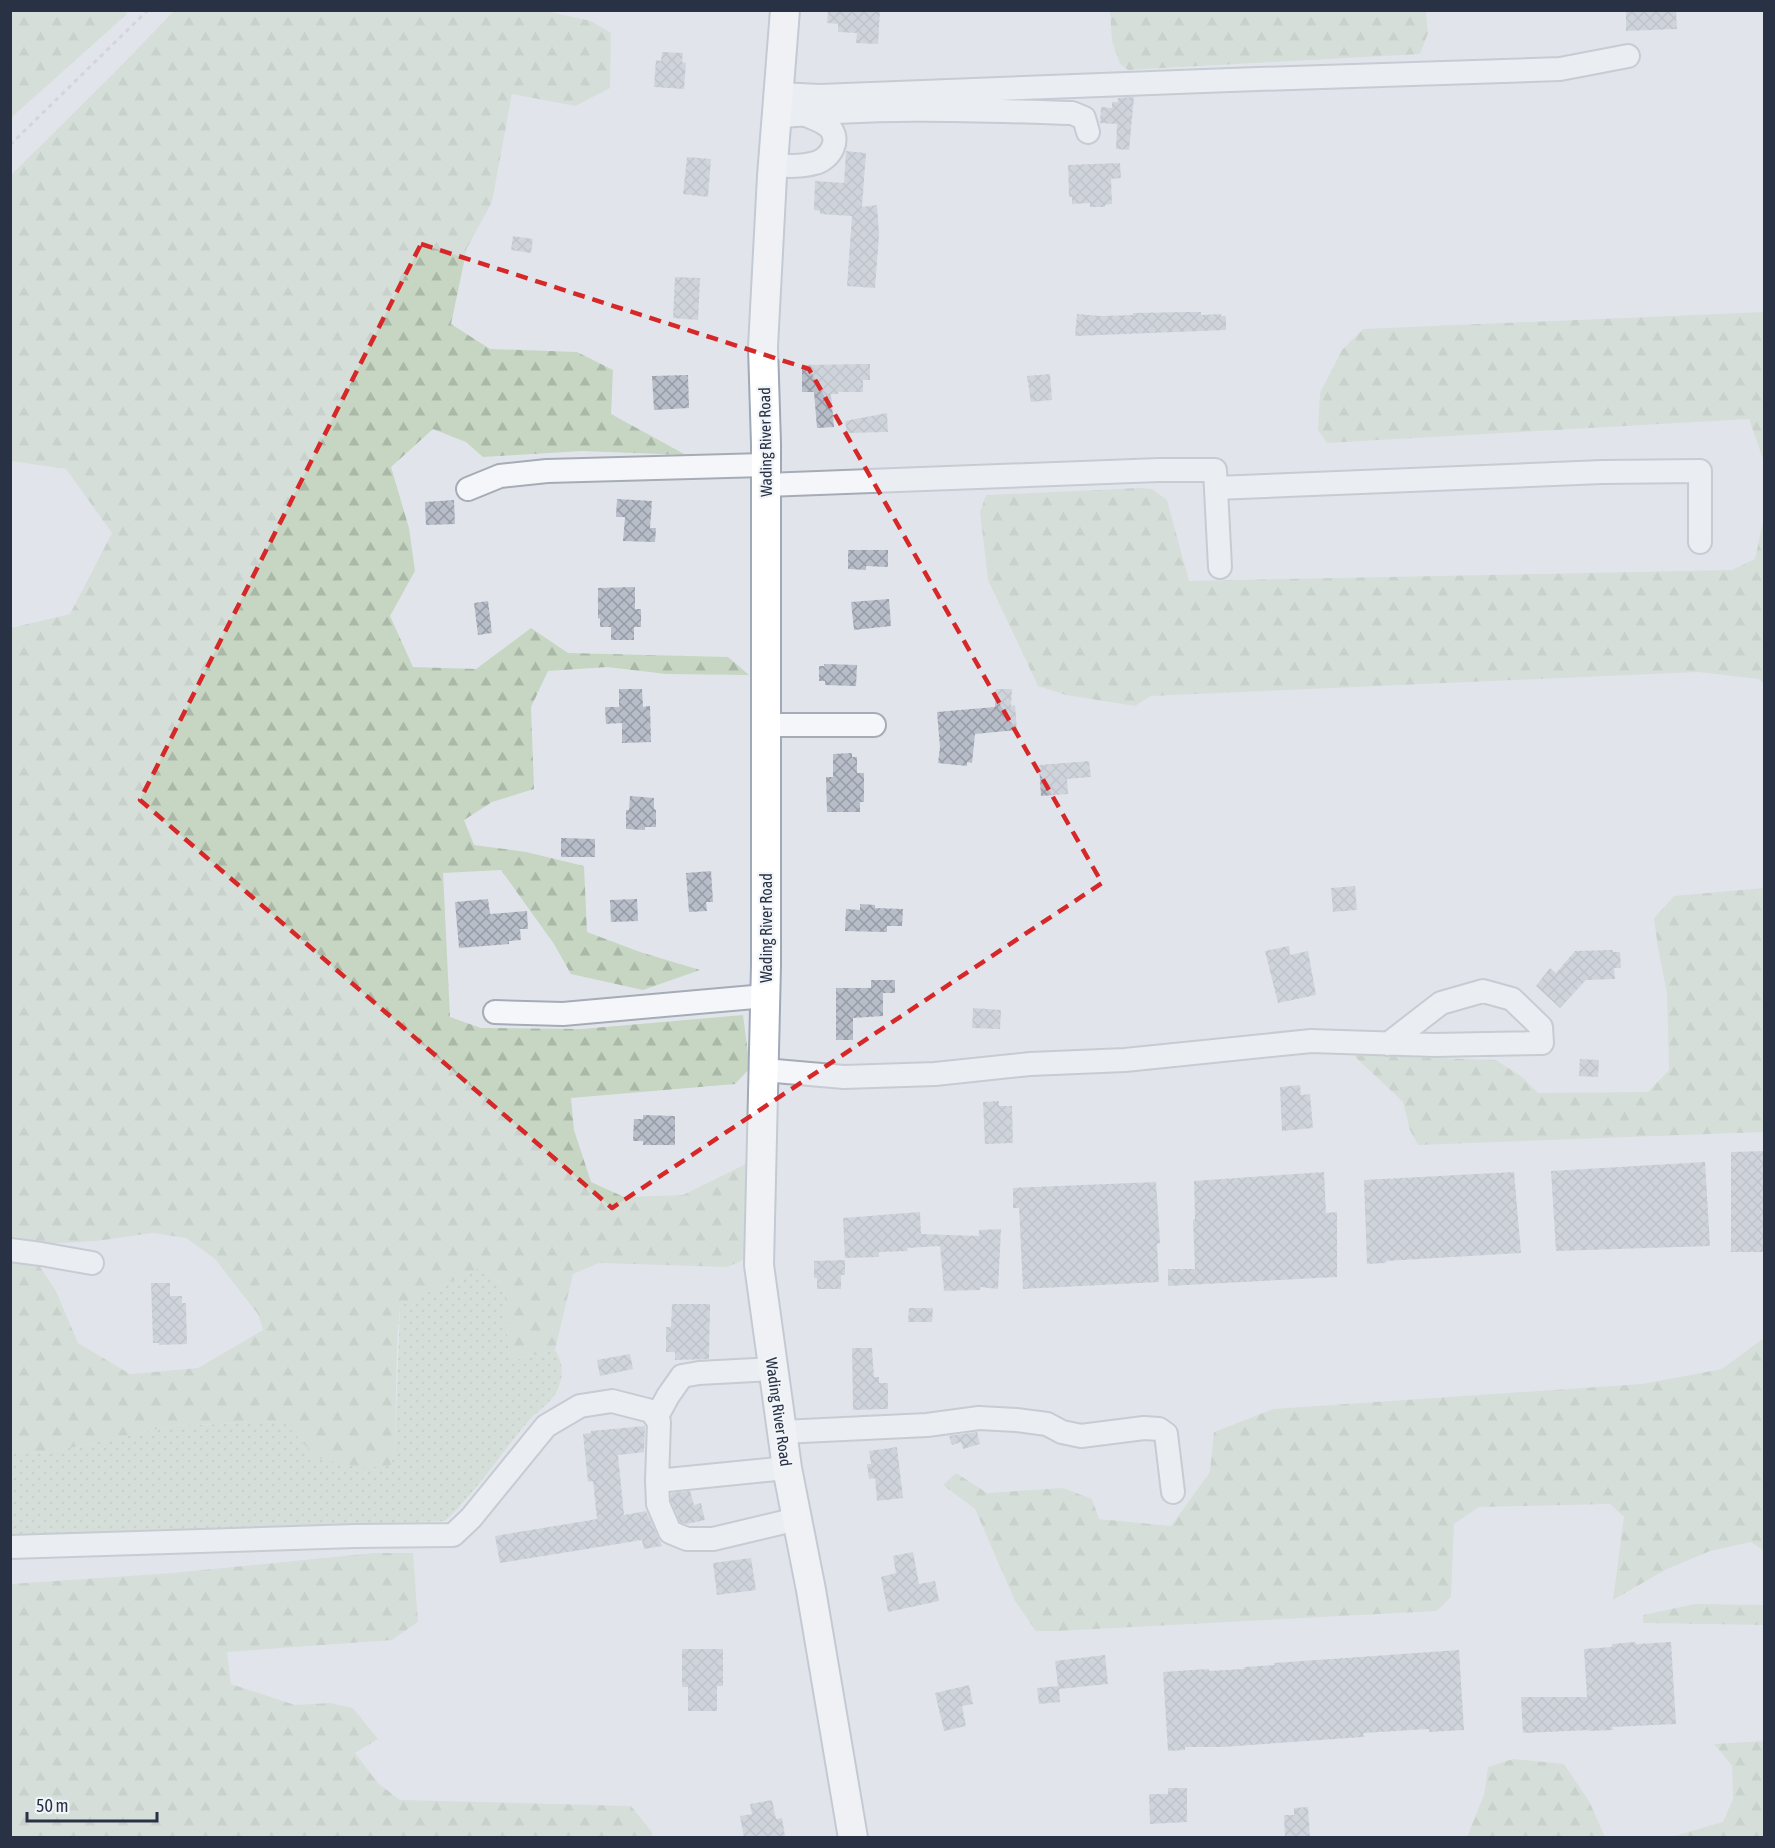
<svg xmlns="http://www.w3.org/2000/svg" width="1775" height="1848" font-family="'Asap Condensed',sans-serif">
	<defs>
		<pattern id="grass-dots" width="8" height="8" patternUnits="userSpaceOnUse" patternTransform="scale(1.5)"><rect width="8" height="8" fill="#c6d6c2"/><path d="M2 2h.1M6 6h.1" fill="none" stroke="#aab8a8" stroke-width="1.8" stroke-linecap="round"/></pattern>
		<pattern id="forest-firs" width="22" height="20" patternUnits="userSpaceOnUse" patternTransform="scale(1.5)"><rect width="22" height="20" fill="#c6d6c2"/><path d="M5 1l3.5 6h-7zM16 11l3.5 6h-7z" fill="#aab8a8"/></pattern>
		<pattern id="building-cross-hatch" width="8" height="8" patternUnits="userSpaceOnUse" patternTransform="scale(1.5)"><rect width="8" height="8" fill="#b8bec9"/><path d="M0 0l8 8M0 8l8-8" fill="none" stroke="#969ba5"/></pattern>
	</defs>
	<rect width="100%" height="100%" fill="#e1e5eb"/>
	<path fill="url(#grass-dots)" d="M481,1267L504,1286L509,1355L515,1360L555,1350C563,1363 564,1375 558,1389C553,1401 539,1410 530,1419C501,1453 477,1491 445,1521L10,1537V1451L46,1453L172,1426L283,1421L317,1458L391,1465L395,1446L400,1306Z"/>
	<g fill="url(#forest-firs)">
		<path d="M11,10H125L127,14L11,118Z"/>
		<path d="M541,10L591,21L611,33L610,88L575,106L512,94L492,202L467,248L451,324L490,349L577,352L613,370L611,414L686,455L582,451L483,457L466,442L433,429L391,467L409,528L415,571L390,616L413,667L476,669L531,628L568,653L728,657L749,675L666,674L607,667L548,671L531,707L534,789L492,802L464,820L474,845L526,852L584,866L587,932L640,952L700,970L643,990L571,974L554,944L501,870L443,873L450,1017L481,1028L582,1029L743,1015L750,1068L735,1084L571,1098L574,1130L591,1182L624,1197L683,1195L748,1163L750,1257L727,1267L599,1263L573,1274L555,1350L514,1360L509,1355L504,1286L481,1267L400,1306L397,1343L395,1446L391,1465L365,1468L317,1458L283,1421L172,1426L46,1453L11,1451V1260L38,1264L56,1291L78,1343L130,1374L198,1368L263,1330L258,1314L215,1259L186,1238L153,1233L96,1241L45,1244L11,1241V628L70,614L112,533L66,469L11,461V175L113,74L174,11Z"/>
		<path d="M1110,11H1426L1428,33L1420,54L1128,70L1120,64L1112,41Z"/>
		<path d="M1764,312V684L1759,679L1698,672L1151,696L1135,706L1066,695L1038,686L988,580L980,512L986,495L1140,488L1152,489L1167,500L1189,581L1732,570L1755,559L1764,517V462L1749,419L1327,443L1318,430L1320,393L1342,350L1363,329Z"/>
		<path d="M1764,888V1132L1418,1145L1410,1130L1403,1102L1353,1055L1496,1060L1522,1077L1538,1093L1648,1092L1669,1070L1667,994L1658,948L1654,918L1674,896Z"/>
		<path d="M1764,1338V1551L1751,1542L1710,1551L1665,1570L1613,1600L1624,1517L1610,1504L1479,1507L1454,1524L1451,1597L1437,1611L1057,1631H1036L1015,1601L975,1509L943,1485L956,1473L987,1493L1063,1488L1092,1499L1099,1519L1171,1526L1210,1472L1214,1432L1273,1409L1642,1384L1722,1369Z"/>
		<path d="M374,1553H413L418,1622L392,1640L227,1652L231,1684L295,1705L330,1703L353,1708L378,1739L355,1753L378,1783L400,1800L631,1806L651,1831L653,1837H11V1584L172,1573Z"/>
		<path d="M1695,1604L1764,1605V1625L1643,1623V1615Z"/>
		<path d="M1764,1741V1837H1671L1723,1822L1733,1799L1732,1766L1714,1744Z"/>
		<path d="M1513,1759L1564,1764L1589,1801L1605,1837H1467L1484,1795L1488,1767Z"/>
	</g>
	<g fill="url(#building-cross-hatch)">
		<path d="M828,10H880L878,44L856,43L857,33L838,32V24L827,23Z"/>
		<path d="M1676,10L1677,29L1626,31V11Z"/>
		<path d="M662,52L683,53L682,62L686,63L684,89L654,87L656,60L661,61Z"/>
		<path d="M1134,97L1129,150L1116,149L1117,124L1100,123L1101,107L1112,108V102H1118V98Z"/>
		<path d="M846,151L866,153L862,207L877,205L879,235L875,288L847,286L852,216L820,214V211L814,210L815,181L844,183Z"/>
		<path d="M687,157L711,159L708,197L683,194Z"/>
		<path d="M1120,163L1121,178L1111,179L1112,204L1105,205V207H1090V203L1072,204V197H1069L1068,165Z"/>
		<path d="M513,236L533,239L531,253L511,250Z"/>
		<path d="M675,277L700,278L698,320L673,318Z"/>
		<path d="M1185,312H1201V315L1221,314V316H1226V330L1075,336L1077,314L1101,316L1133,315V313Z"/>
		<path d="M870,364V380H863V392H838V394H831L834,427L817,428L814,392H802V365Z"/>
		<path d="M1050,374L1052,400L1031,402L1027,376Z"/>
		<path d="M688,375L689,408L654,410L652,376Z"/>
		<path d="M887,413L888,432L847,433L845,421Z"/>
		<path d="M617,499L652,501L650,528H656L655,542L623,541L625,517H616Z"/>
		<path d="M454,500L455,524L426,525L425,502Z"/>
		<path d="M848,550H888V567L866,566V570L848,569Z"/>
		<path d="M635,587V609H641V627H634V640H611V627H600V618L598,619V588Z"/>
		<path d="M889,599L891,626L854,630L851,602Z"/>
		<path d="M488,601L492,633L478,635L474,603Z"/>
		<path d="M824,664L857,665L856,686L825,685V681H819V666H824Z"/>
		<path d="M619,689H642L643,707L650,706L651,742L622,743V723L606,724L605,707H619Z"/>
		<path d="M996,689H1012L1011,706L1015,705L1017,730L975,734L972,763L967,762V766L938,763L940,747L937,712L995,707Z"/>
		<path d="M852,753V757H857V773H864V802H860V812H827L826,777H833V754Z"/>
		<path d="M1089,761L1091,777L1067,779L1068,794L1041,796L1039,765Z"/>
		<path d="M630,796L654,798V809L656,810V827H645V830L626,829V810H629Z"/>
		<path d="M561,838L595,839V857H561Z"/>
		<path d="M711,871L713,902H706L707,911L689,912L686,873Z"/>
		<path d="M1355,886L1357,910L1333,912L1331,888Z"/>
		<path d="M488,899L490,914L527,911L528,929H520L521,940L509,941V944L459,948L455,902Z"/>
		<path d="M637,899L638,921L611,922L610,900Z"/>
		<path d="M860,904L875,905V908L903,909L902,926H887V932L845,931L846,909L860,910Z"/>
		<path d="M1289,946L1290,955L1308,951L1316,995L1278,1003L1265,951Z"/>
		<path d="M1613,950V952H1620L1621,968H1614L1615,979L1586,980L1560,1008L1536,986L1550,968L1556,973L1575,951Z"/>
		<path d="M871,980H895V993H883V1016L853,1018V1040H836V988H871Z"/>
		<path d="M973,1008L1001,1010L1000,1029L972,1028Z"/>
		<path d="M1580,1059L1599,1060L1598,1077L1579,1076Z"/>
		<path d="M1300,1085L1301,1095L1310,1094L1313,1128L1282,1131L1280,1087Z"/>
		<path d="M999,1101V1106H1012L1013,1143L985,1144L983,1102Z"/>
		<path d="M643,1115L675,1116V1145H643V1141H633L634,1119H643Z"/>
		<path d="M1764,1151V1252H1731V1152Z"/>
		<path d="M1705,1162L1710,1246L1556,1251L1551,1171Z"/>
		<path d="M1324,1172L1326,1213L1337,1212V1277L1168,1286V1269H1195L1193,1220L1195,1219L1194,1181Z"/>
		<path d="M1514,1172L1521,1253L1386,1261V1263L1367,1264L1364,1180Z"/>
		<path d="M1156,1182L1160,1243L1157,1244L1159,1282L1023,1289L1019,1208H1013V1188Z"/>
		<path d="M920,1212L921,1234L979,1236V1230L1001,1229L998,1289L980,1287V1290L944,1291L940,1246L907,1248L908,1251L879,1252V1257L845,1258L843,1218Z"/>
		<path d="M845,1260V1275H841V1289H817V1278H814V1261Z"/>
		<path d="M151,1283H170V1296H182V1303H186L187,1344L159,1345V1343H153Z"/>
		<path d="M672,1304H710L709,1359L675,1360V1352H666V1327H671Z"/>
		<path d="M909,1308H933L932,1322H908Z"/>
		<path d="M852,1348H872L874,1377H879V1383H888V1409L853,1410Z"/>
		<path d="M630,1354L633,1369L600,1376L597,1360Z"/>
		<path d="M645,1426L644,1452L618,1455L624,1515L646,1511L662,1546L644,1549L642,1540L500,1563L495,1536L597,1519L593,1481L588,1482L583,1434L591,1433V1431Z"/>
		<path d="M977,1432L980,1444L963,1449L961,1442L952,1445L949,1436Z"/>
		<path d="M897,1447L903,1498L877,1501L875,1478L869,1479L867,1464H871L869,1451Z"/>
		<path d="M690,1491L694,1505L701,1503L705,1520L687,1524L680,1522L671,1501V1495L672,1493Z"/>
		<path d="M913,1552L919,1584L935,1581L939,1601L888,1612L881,1577L896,1573L893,1556Z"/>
		<path d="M751,1558L756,1590L717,1595L713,1563Z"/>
		<path d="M1635,1642L1636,1644L1671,1642L1676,1724L1612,1727L1613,1730L1589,1731V1730L1523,1733L1521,1697H1587L1584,1649L1612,1647V1644Z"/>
		<path d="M682,1649H723V1686H717V1711H688V1687H682Z"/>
		<path d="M1459,1650L1464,1730L1429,1732V1729L1363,1733L1364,1737L1222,1747H1185V1750L1168,1751L1163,1672L1192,1670L1209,1669V1671L1244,1669V1667L1275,1665L1274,1663Z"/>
		<path d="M1105,1655L1108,1684L1059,1689L1060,1702L1039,1704L1037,1688L1058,1686L1055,1661Z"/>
		<path d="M969,1685L973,1704L962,1706L966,1726L944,1731L935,1693Z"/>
		<path d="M1168,1788H1187V1822L1150,1824L1149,1794H1168Z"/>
		<path d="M772,1800L776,1819L782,1818L785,1836L773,1838H744L740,1816L752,1814L750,1804Z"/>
		<path d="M1308,1807L1310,1838H1285L1284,1815H1294V1808Z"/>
	</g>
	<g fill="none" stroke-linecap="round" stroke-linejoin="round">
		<g stroke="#a6acb6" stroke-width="26">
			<g id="minor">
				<path d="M779,94L820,96L1230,80L1560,69L1628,56"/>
				<path d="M777,117C875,106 974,110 1072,113L1084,118L1088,132"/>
				<path d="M773,165C787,166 801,167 815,163C830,159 842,140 829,127C823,121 812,118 804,114"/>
				<path d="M766,485L1159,470H1215L1220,567"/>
				<path d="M1216,488L1602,472L1700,471V542"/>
				<path d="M468,489L500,476L547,471L766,465"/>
				<path d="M766,725H874"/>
				<path d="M495,1012L563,1014L765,996"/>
				<path d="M764,1070L844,1077L935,1074L1030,1064L1125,1060L1311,1041L1434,1045L1542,1043L1541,1027L1512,999L1483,991L1441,1003L1388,1044"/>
				<path d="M10,1250L41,1254L92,1263"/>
				<path d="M656,1418L668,1396L682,1376L699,1373L773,1369"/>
				<path d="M782,1432L927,1425L979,1418L1016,1420L1047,1424L1062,1432L1081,1436L1144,1428L1159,1429L1166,1434L1173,1492"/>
				<path d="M657,1481L658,1504L670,1532L687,1539H713L797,1519"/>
				<path d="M10,1547L355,1536L453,1535L471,1518L546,1426L580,1406L612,1401L651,1411L659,1422L657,1481L787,1468"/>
			</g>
		</g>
		<g stroke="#a0a9b8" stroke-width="32">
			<path id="major" d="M785,10L772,176L763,347L766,444V965L759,1265L787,1468L811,1590L853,1838"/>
		</g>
		<path stroke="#bfc3ca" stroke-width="3" stroke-dasharray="4.5 4.5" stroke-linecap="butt" d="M10,145L148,10"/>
		<use href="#minor" stroke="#f4f6f9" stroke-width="22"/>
		<use href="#major" stroke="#fff" stroke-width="28"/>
	</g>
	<path d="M0 0H1775V1848H0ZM421,244L809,369L1102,883L612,1208L140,800Z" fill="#e1e5eb" fill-opacity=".55" fill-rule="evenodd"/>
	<path fill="none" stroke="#d62828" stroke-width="4.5" stroke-dasharray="12 8" stroke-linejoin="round" d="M421,244L809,369L1102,883L612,1208L140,800Z"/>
	<g text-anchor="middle" stroke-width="4.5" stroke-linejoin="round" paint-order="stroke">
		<g font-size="16" fill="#283244" stroke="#f1f4f8">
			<text transform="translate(765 442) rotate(-91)" y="6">Wading River Road</text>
			<text transform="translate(766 928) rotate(-90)" y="6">Wading River Road</text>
			<text transform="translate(779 1412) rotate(82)" y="6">Wading River Road</text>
		</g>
	</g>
	<rect width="1775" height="1848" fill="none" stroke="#283244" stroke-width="24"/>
	<path d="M27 1812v9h130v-9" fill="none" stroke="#283244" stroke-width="3"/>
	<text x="36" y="1812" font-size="18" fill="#283244" stroke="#f1f4f8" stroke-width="4.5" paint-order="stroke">50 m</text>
</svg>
